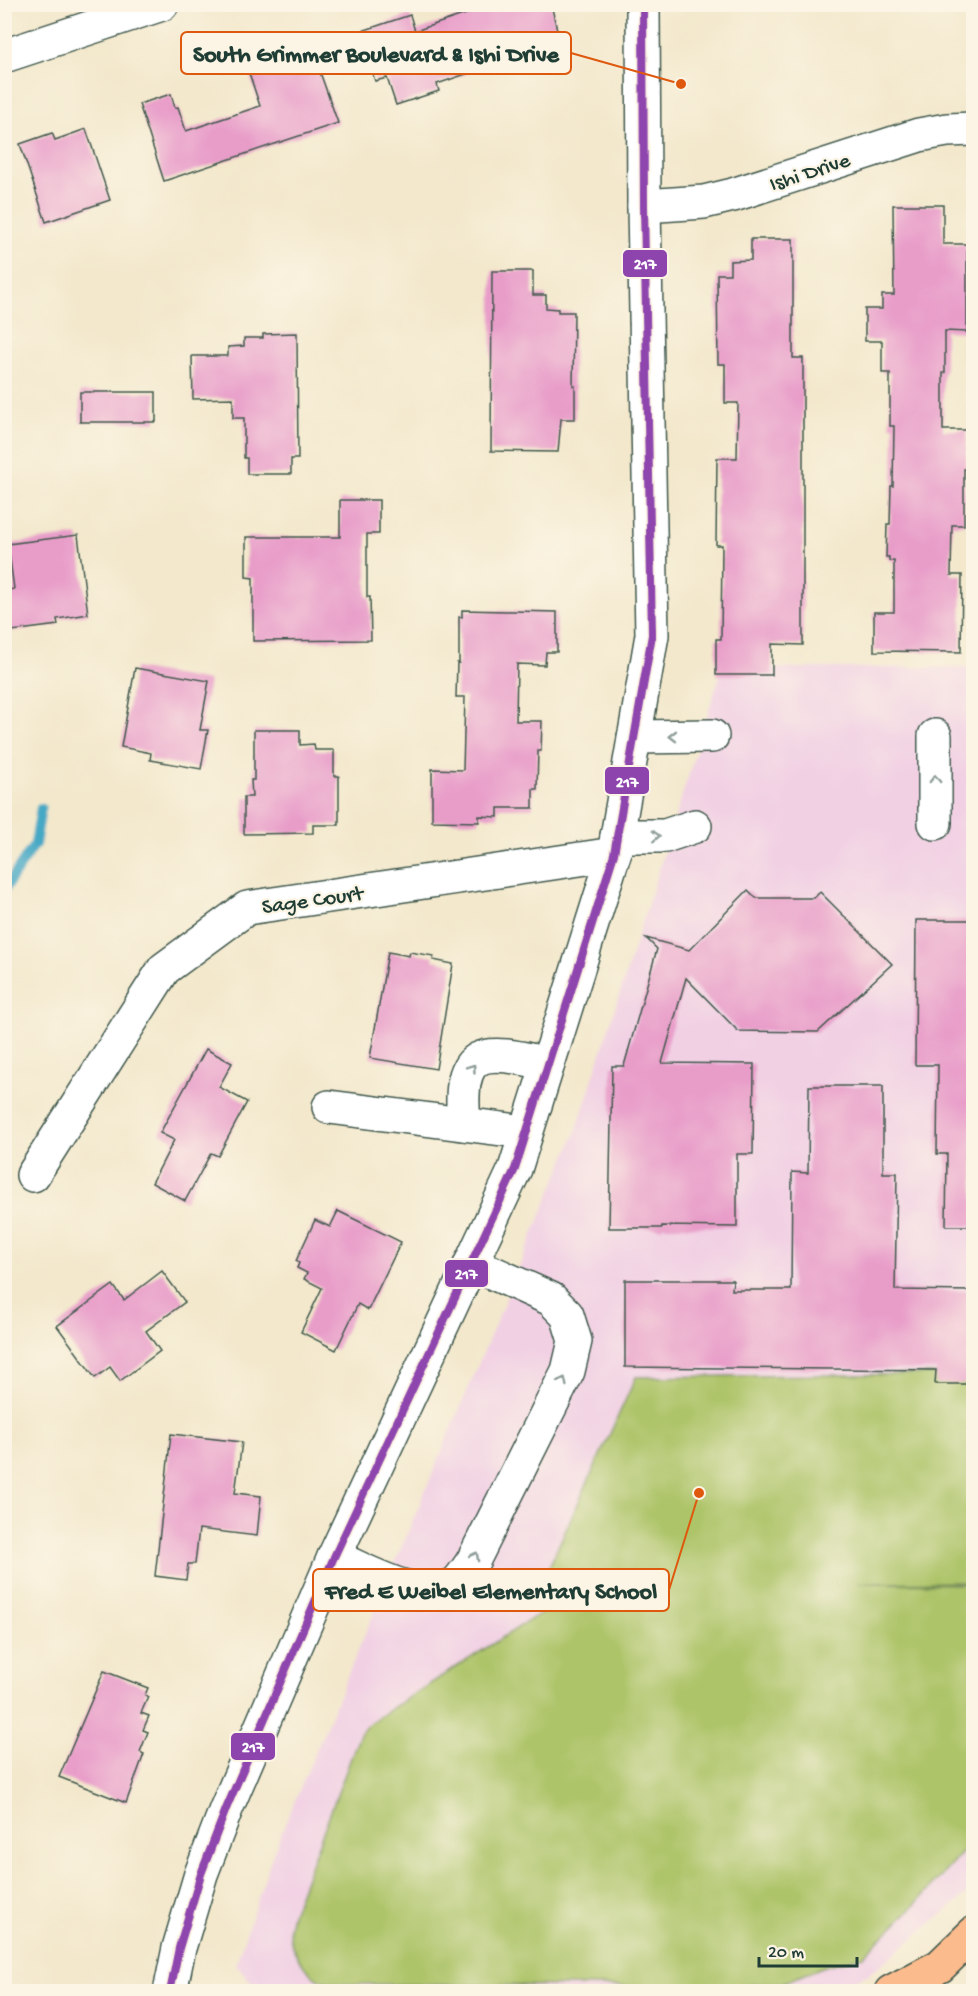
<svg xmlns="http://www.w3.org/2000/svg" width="978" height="1996" font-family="'Gochi Hand',sans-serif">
	<rect width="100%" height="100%" fill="#fcf5e5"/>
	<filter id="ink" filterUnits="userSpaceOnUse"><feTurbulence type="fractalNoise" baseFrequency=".0167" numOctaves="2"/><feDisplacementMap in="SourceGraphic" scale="12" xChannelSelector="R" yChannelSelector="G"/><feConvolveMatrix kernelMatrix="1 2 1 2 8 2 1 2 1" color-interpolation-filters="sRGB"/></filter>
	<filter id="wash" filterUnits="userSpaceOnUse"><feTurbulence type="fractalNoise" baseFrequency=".008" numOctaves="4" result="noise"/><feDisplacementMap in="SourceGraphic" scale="24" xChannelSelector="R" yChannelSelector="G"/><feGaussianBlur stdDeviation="1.35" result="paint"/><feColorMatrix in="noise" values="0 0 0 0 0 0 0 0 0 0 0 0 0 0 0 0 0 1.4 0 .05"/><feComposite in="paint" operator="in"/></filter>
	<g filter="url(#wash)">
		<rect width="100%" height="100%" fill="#f3e8cc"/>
		<path fill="#f1d0e4" d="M973,667V1889L869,1974L826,1991L259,1992L236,1964L273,1853L576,1132L722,669Z"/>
		<path fill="#adc469" stroke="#66804e" stroke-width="1.5" d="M936,1374L973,1384V1582L859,1583L973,1584V1841L913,1907L863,1956L825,1966L782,1983L712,1987L342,1984C336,1983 329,1983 324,1981C305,1975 289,1948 289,1928C290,1924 291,1919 292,1914L360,1734L367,1725L378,1717L583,1586L541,1584L636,1377Z"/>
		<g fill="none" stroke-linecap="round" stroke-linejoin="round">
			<path stroke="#45a8c5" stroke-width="10" d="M4,890L35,844L41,808"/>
		</g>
		<g id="blocks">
			<g fill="#e89dc9">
				<path d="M474,4H551L562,52L489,69V66L437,84L439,91L396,105L387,78L375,81L359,32L410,15L415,31L475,11Z"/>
				<path d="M279,56L282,67L285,66L286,68L300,64L301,67L316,61L338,123L164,181L139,104L171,94L175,108L178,107L186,131L260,106L247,67Z"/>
				<path d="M86,129L110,200L46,222L20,144L52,133L55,140Z"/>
				<path d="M893,205H943V244H967V332L945,331V373H943V430H967V469H964V525H952L951,575H962L961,652L874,651V612H894V561H889V557H886L887,524H890L891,486H893L894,426H890V373H882V341H865V309H882V295H894Z"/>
				<path d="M751,239H793V358H803V645L772,644V675H716V639H721L722,545H716L717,458H737L738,403H725V364H718L717,274H730V261L751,260Z"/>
				<path d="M492,271H533V295H546V308L558,309V312H574L573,386H575V419H561L558,452L491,451Z"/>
				<path d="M297,333L298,459H291V474H247V458H244V418H233V398L193,399L192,356H228V347L244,346V338H263V334Z"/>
				<rect x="80" y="392" width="76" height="30"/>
				<path d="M340,500H379V534H367V597H370L371,640L253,641V578L246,577V537H340Z"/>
				<path d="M78,535L88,614L57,619L58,625L4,632V591L14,589L8,544Z"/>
				<path d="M462,610L557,612V652H546L545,665L517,664L516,721H542L541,751H538L537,789H533V808H498V817L479,816V822L432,821V769L463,770L465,697H456L457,663H459V617H462Z"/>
				<path d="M135,668L209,681L200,730H208L201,769L150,760L151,753L121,747Z"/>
				<path d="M254,730H300V745L314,744L315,750H334V776H339V825H313V833L244,834V797H252L251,780H254Z"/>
				<path d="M748,890L756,898H814L820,892L892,964L818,1032L738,1031L686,978L662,1063L754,1064L753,1154H737V1227L662,1226V1228H609L612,1066H624L657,949L646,938L689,950Z"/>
				<path d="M916,920H974V1226H946L947,1154H937L938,1065H915Z"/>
				<path d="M388,952L409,956L410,952L434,956L433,960L453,964L436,1069L370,1058Z"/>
				<path d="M206,1049L232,1063L219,1087L247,1102L218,1156L211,1153L185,1201L152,1183L174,1140L160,1133Z"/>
				<path d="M809,1086H883V1173H897L895,1290L974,1291V1384H935L936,1370L625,1367V1280H733L732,1290H791L792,1172L808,1173Z"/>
				<path d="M338,1211L401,1242L368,1310L358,1304L336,1350L301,1332L322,1288L304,1279L307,1273L297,1268L299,1263L296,1261L315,1220L330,1227Z"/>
				<path d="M162,1271L185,1302L146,1331L160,1351L120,1381L110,1367L95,1378L57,1326L113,1285L124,1300Z"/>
				<path d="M171,1434L242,1442L235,1493L261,1496L257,1536L199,1529L195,1564H188L186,1580L155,1576Z"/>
				<path d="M104,1671L148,1688L145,1695L148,1697L141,1713L149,1716L143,1730L148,1732L140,1752L144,1754L126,1803L59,1777Z"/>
			</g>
		</g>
	</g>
	<g filter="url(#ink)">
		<use href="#blocks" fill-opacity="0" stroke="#3f574b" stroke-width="1.5"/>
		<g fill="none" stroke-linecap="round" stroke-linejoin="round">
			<g stroke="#3f574b" stroke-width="36">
				<g id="minor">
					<path d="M4,56L162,4"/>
					<path d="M644,206L704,202L733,195L919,135L947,130L974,129"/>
					<path d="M634,737L712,736"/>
					<path d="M935,823V736"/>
					<path d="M617,836H665L695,826"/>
					<path d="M329,1107L526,1132"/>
					<path d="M464,1124C457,1045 483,1049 548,1064"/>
					<path d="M33,1175L164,969L247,908L614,854"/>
					<path d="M334,1557C366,1570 424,1606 456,1583C462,1578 468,1568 473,1561L568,1371L575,1341L567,1315L551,1299L471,1263"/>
					<path d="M170,1992L179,1948L201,1874L226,1809L334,1557L515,1169L614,854L652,635L644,206L643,4"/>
				</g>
			</g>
			<g stroke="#3f574b" stroke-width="36">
				<path id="major" d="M891,1992L940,1966L974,1933"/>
			</g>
			<use href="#minor" stroke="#fff" stroke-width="33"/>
			<use href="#major" stroke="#fbbb8c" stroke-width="33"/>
			<g stroke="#fcf5e5" stroke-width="12">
				<path id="bus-1" d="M170,1992L179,1948L201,1874L226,1809L334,1557L515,1169L614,854L652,635L644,206L643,4"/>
			</g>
			<use href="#bus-1" stroke="#8e44ad" stroke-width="8"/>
		</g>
		<defs><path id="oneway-chevron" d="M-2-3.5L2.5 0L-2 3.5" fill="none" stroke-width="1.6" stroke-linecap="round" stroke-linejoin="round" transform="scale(1.5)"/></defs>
		<g stroke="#8f9e9a">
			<use href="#oneway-chevron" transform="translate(673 736) rotate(180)"/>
			<use href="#oneway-chevron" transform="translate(935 779) rotate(-90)"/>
			<use href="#oneway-chevron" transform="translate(656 836) rotate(-2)"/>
			<use href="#oneway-chevron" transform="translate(472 1068) rotate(-54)"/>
			<use href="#oneway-chevron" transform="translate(563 1381) rotate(-64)"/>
			<use href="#oneway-chevron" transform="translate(475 1556) rotate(-61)"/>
		</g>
	</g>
	<g text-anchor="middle" stroke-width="4.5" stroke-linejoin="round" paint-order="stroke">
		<g font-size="22" fill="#1f3d34" stroke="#fcf5e5">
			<text transform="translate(809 170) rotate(-18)" y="8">Ishi Drive</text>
			<text transform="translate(312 898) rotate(-8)" y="8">Sage Court</text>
		</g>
	</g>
	<path fill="none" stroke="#de580e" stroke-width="2" d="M681 84L571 53M699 1493L669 1590"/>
	<g fill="#de580e" stroke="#fcf5e5" stroke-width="2">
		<circle cx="681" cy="84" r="6"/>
		<circle cx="699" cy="1493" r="6"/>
	</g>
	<g fill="#fcf5e5" stroke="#de580e" stroke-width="2">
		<rect x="181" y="32" width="390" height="42" rx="6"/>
		<rect x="313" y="1569" width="356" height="42" rx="6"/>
	</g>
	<g font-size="24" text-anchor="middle" font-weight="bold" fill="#1f3d34">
		<text x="376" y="61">South Grimmer Boulevard &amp; Ishi Drive</text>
		<text x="491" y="1598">Fred E Weibel Elementary School</text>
	</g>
	<g stroke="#fcf5e5" stroke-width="2">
		<rect x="622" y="249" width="46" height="29" rx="6" fill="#8e44ad"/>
		<rect x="604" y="766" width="46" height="29" rx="6" fill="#8e44ad"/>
		<rect x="444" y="1259" width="45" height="29" rx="6" fill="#8e44ad"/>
		<rect x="230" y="1732" width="46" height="29" rx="6" fill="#8e44ad"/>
	</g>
	<g font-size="16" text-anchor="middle" font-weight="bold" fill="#fff">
		<text x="645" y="269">217</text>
		<text x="627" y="787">217</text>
		<text x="466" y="1279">217</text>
		<text x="253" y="1752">217</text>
	</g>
	<rect width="978" height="1996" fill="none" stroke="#fcf5e5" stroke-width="24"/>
	<path d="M759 1957v9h98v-9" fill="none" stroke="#1f3d34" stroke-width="3"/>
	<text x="768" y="1957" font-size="18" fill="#1f3d34" stroke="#fcf5e5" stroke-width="4.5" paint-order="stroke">20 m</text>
</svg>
